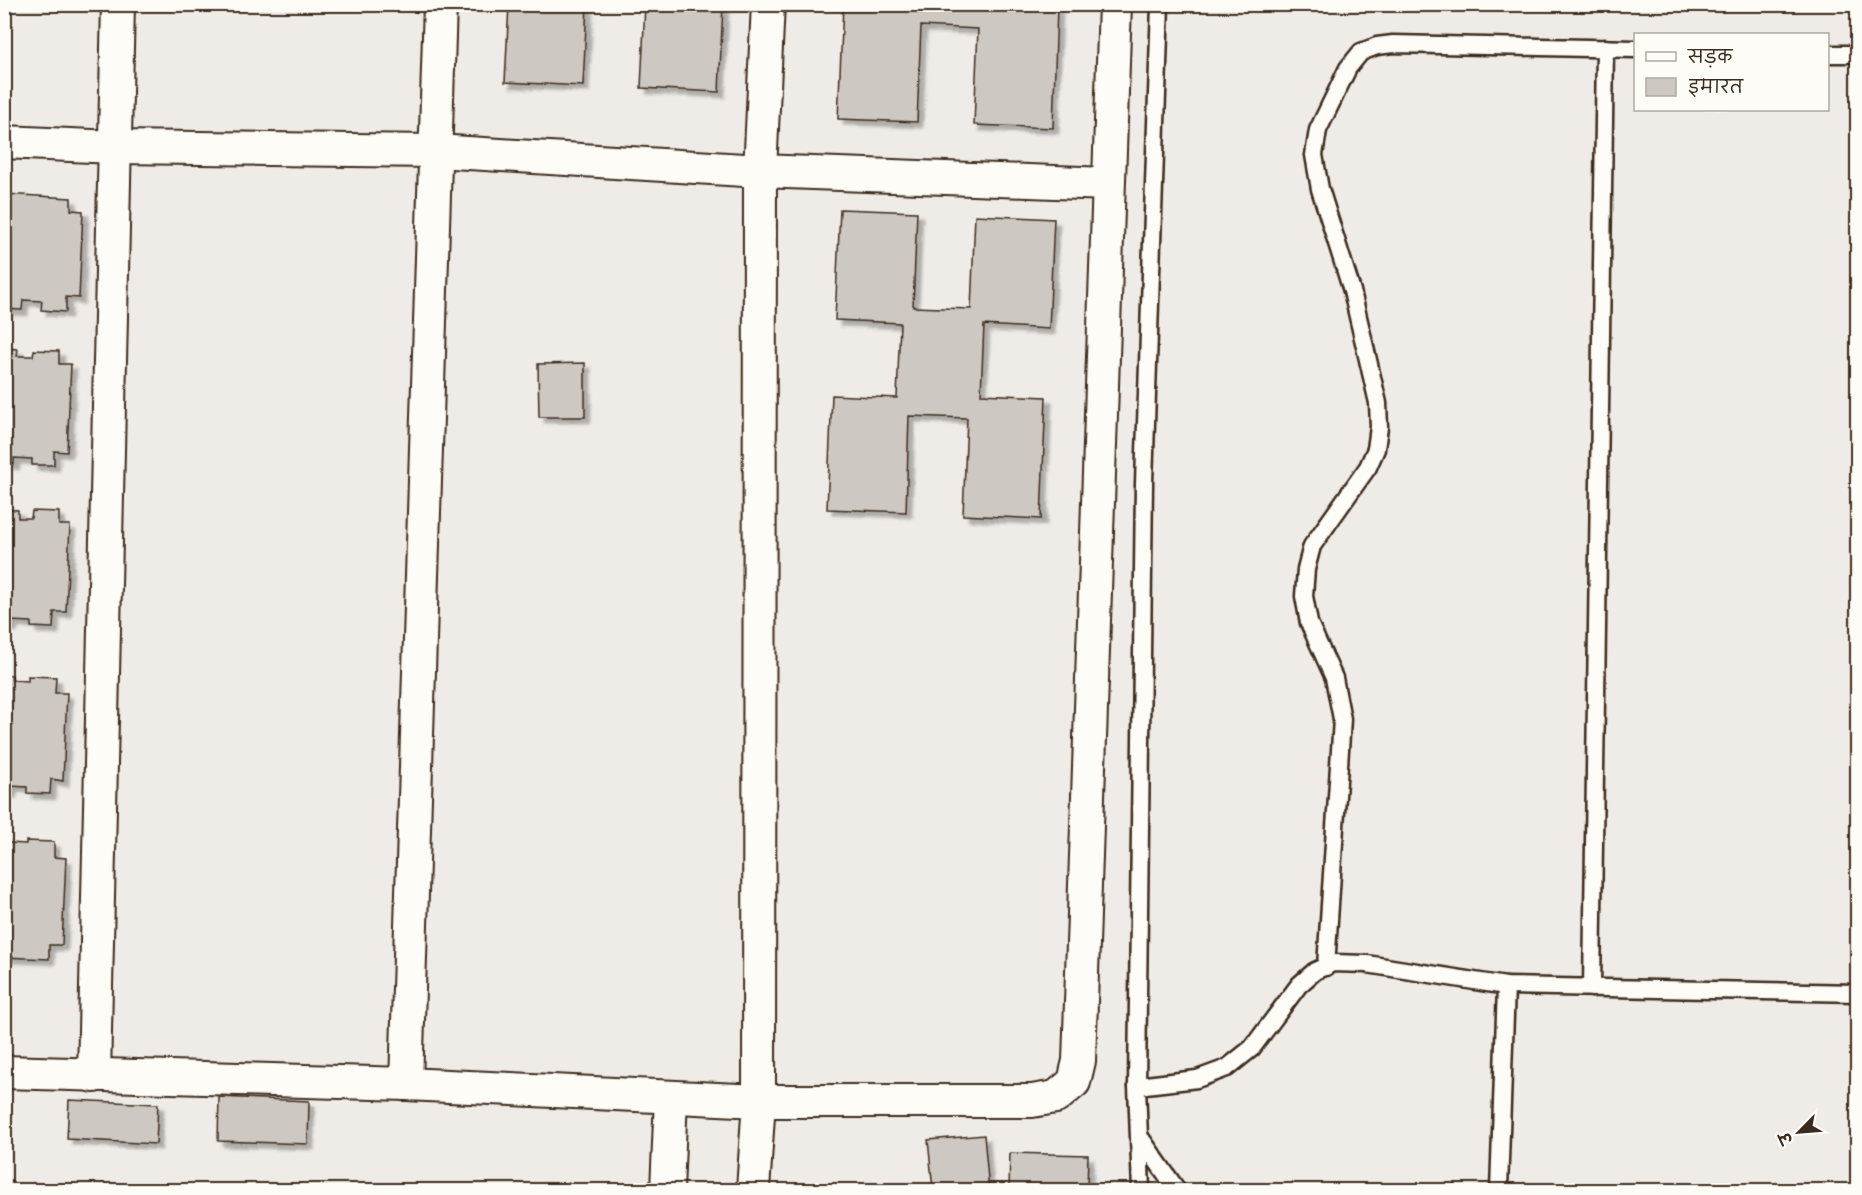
<svg xmlns="http://www.w3.org/2000/svg" width="1862" height="1195" font-family="Mynerve,'Playpen Sans Deva',sans-serif">
	<defs>
		<filter id="shadow"><feDropShadow dx="5.5" dy="5.5" stdDeviation="1.5" flood-color="#0004"/></filter>
	</defs>
	<rect width="100%" height="100%" fill="#fdfcf7"/>
	<filter id="ink" filterUnits="userSpaceOnUse"><feTurbulence type="fractalNoise" baseFrequency=".0167" numOctaves="2"/><feDisplacementMap in="SourceGraphic" scale="12" xChannelSelector="R" yChannelSelector="G"/><feConvolveMatrix kernelMatrix="1 2 1 2 8 2 1 2 1" color-interpolation-filters="sRGB"/></filter>
	<g filter="url(#ink)">
		<path fill="#efece7" fill-rule="evenodd" d="M5,5H1857V1190H5ZM1636,34H1828V110H1636Z"/>
		<g fill="#cdc8c2" stroke="#3b2a1e" stroke-width="1.5" filter="url(#shadow)">
			<path d="M509,4H587L583,86L505,82Z"/>
			<path d="M645,4H723L719,92L641,88Z"/>
			<path d="M908,4H992L1057,8L1053,128L974,125L978,29L921,26L917,122L838,119L843,5L908,8Z"/>
			<path d="M4,194L71,198V210L83,211L79,298L66,297V312L41,310L42,301L23,300L22,310L4,309Z"/>
			<path d="M840,209L917,212L913,307L971,309L975,215L1054,219L1049,329L984,325L981,394L1046,397L1041,519L963,515L967,418L909,416L906,512L827,509L832,395L897,398L900,323L835,320Z"/>
			<path d="M4,348L18,349L17,356H33L34,350L59,351V364H71L67,452L54,451V465H32V459L14,458V464L4,463Z"/>
			<path d="M585,363V417H539L538,364Z"/>
			<path d="M4,509L18,510V518H31L32,511L59,512V525H70L66,612H54L53,628L31,627V622L11,621L12,626L4,625Z"/>
			<path d="M4,675H12V680L28,681V676L56,677L55,693H67L63,781L51,779L50,794L27,793V787L11,786V792H4Z"/>
			<path d="M4,840H9V843L26,844V841L54,842V857L66,858L62,945H49V959L4,957Z"/>
			<path d="M219,1097L309,1101L308,1144L218,1141Z"/>
			<path d="M69,1100L158,1104L156,1144L67,1139Z"/>
			<path d="M984,1135L989,1190H933L928,1140Z"/>
			<path d="M1010,1153L1088,1155L1087,1190H1009Z"/>
		</g>
		<g fill="none" stroke-linecap="round" stroke-linejoin="round">
			<g stroke="#3b2a1e" stroke-width="21">
				<g id="lane">
					<path d="M1828,54H1858"/>
					<path d="M1326,967L1342,719L1334,678L1309,623L1304,596L1306,569L1312,546L1368,467L1376,449L1379,427L1378,403L1352,291L1320,189L1314,155L1318,130L1348,68L1361,52L1377,46L1393,44L1636,49"/>
					<path d="M1592,988L1605,48"/>
					<path d="M1137,1086L1197,1079L1227,1068L1252,1048L1299,985L1315,971L1333,963L1367,964L1506,986L1858,993"/>
					<path d="M1140,1137L1177,1190"/>
					<path d="M1141,1190L1137,1086L1144,483L1160,4"/>
					<path d="M1499,1190L1506,986"/>
				</g>
			</g>
			<g stroke="#3b2a1e" stroke-width="36">
				<g id="street">
					<path d="M4,142L114,147L436,151L760,171L1108,184"/>
					<path d="M4,1072L406,1084L759,1101H1032L1056,1097L1074,1082L1079,1061L1115,4"/>
					<path d="M94,1076L118,4"/>
					<path d="M406,1084L440,4"/>
					<path d="M667,1190L671,1097"/>
					<path d="M753,1190L759,1101L760,171L768,4"/>
				</g>
			</g>
			<use href="#lane" stroke="#fdfcf7" stroke-width="16"/>
			<use href="#street" stroke="#fdfcf7" stroke-width="32"/>
		</g>
	</g>
	<rect width="1862" height="1195" fill="none" stroke="#fdfcf7" stroke-width="24"/>
	<rect x="12" y="12" width="1838" height="1171" fill="none" stroke="#3b2a1e" stroke-width="2" filter="url(#ink)"/>
	<rect x="1634" y="33" width="195" height="78" fill="#fdfcf7" stroke="#afa8a0" stroke-width="1.5"/>
	<rect x="1646" y="52" width="30" height="9" fill="#fdfcf7" stroke="#afa8a0" stroke-width="1.5"/>
	<text x="1688" y="63" font-size="18" fill="#3b2a1e">सड़क</text>
	<rect x="1646" y="78" width="30" height="18" fill="#cdc8c2" stroke="#afa8a0" stroke-width="1.5"/>
	<text x="1688" y="93" font-size="18" fill="#3b2a1e">इमारत</text>
	<g transform="translate(1799 1132) rotate(245)" stroke="#fdfcf7" stroke-width="4.5" paint-order="stroke">
	<path d="M0-4.5L10 22L0 15L-10 22Z" fill="#3b2a1e"/>
	<text y="-9" font-size="16" font-weight="bold" text-anchor="middle" fill="#3b2a1e">उ</text>
	</g>
</svg>
